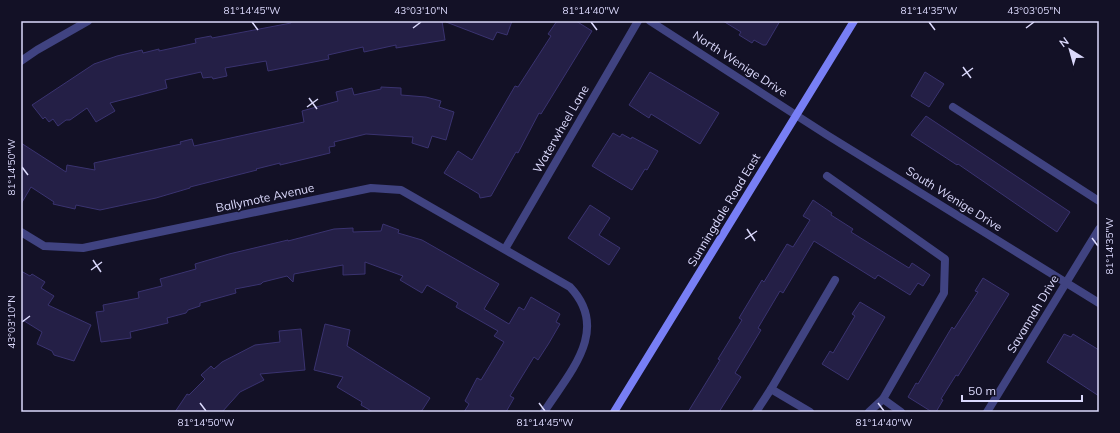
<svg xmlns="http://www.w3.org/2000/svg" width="1120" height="433" font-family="Mulish,sans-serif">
	<rect width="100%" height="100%" fill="#131126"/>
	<g fill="#241f46" stroke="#3a3370">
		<path d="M291,21H442L445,40L396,48V45L364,52L363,47L328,55L329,59L268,71L266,61L225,68L227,76L213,79L212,77L203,78L201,72L165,80L167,88L110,103L115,111L96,122L87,108L70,120H66L58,126L53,119L49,122L45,117L43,119L32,105L94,64L117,56L142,50L143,53L159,49V51L196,43L195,39L211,36L212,38L291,23Z"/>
		<path d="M447,21H512L507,35L497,32L493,40L446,22Z"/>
		<path d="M557,21H576L592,31L541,114L539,113L518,153L516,152L491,196L480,198L479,194L444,173L458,151L472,160L515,86L518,87L551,36L548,34Z"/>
		<path d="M723,21H780L766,45H763L754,40L752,43L739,35L741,32Z"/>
		<path d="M650,72L719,113L700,144L651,114L649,118L629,105Z"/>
		<path d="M925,72L944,84L929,107L911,96Z"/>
		<path d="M381,87L401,88V95L426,97L441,101L439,107L454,112L446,140L432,136L428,148L412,143L413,137L366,134L334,142L335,146L329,147L330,153L280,165V163L256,169L257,170L190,187V188L156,198L100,210L76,205L75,209L53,204L54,202L31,187L21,204V143L66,172L67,165L95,170L94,163L181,144L180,142L192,139L194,146L304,122L302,111L338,101L336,92L352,88L354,95L381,89Z"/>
		<path d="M926,116L1070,212L1057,232L958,164L957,165L911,135Z"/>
		<path d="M613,133L620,137L622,134L631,139L632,137L658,151L647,170L645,169L632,190L592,166Z"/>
		<path d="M813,200L832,213L831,215L853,229L851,232L909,268L912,263L930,275L923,286L918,283L910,295L878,275L875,279L814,241L783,293L780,291L758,328L761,330L735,373L741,377L719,412H688L720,360L718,359L742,320L739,318L762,280L764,282L787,244L793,247L810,220L803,216Z"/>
		<path d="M590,205L610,218L599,235L620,248L609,265L568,238Z"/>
		<path d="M383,224L399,230L398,233L422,240L499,284L484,309L509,324L519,307L524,310L531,297L560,314L556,322L560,324L549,343L538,360L534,357L510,396L514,398L506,412H464L469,404L465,401L477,378L481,380L504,342L494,336L498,331L456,307L458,303L427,285L422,293L400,280L403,276L365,262V274L343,275V265L294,274L293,282L287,276L263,282L261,284L235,289L236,293L200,303V306L188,310L186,313L167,318L168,323L130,332L131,338L101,342L96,312L104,311L103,305L139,298L138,292L162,286L160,279L196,269L195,264L229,254L288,240V241L334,229L353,228V232L381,231Z"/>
		<path d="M21,271L30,276L32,274L45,282L41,288L54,296L48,305L91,325L74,361L54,355L52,351L37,344L42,332L21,319Z"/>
		<path d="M983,278L1009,294L958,376L956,375L941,399L943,400L936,412H932L908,397L916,383L918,384L952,327L954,329L978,292L975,291Z"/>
		<path d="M860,302L885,317L848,380L822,364L830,351L833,353L855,316L852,314Z"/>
		<path d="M325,324L350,330L347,346L430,398L421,412H373L361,405L362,402L337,387L343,377L314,370Z"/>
		<path d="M301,329L305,370L260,374L264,380L240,392L222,412H175L187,394L189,395L205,379L201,375L211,366L214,369L222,362L255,345L280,342L279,331Z"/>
		<path d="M1064,334L1071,337L1073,334L1099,350V396L1047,362Z"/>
	</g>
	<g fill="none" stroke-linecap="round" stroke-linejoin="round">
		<g stroke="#404381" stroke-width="8">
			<path d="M953,107L1099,201"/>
			<path d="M827,176L945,259L944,293L883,399L901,412"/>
			<path d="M771,389L835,280"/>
			<path d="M756,412L771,389L810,412"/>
			<path d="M869,412L883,399"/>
		</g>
		<g stroke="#404381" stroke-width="8">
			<path d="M21,232L44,246L83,248L371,188L401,190L570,287C611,330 569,373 544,412"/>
			<path d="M505,249L638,21"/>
			<path d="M987,412L1099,229"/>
		</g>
		<g stroke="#404381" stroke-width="8">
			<path d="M650,21L827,135L1099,303"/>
			<path d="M21,61L37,50L88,21"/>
		</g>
		<path stroke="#787ff5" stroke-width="8" d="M614,412L854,21"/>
	</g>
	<path fill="none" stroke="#dbd9fc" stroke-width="1.5" d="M252,22L258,30M591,22L597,30M929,22L935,30M413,28L421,22M1026,28L1034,22M963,67L971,78M962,76L973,68M309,98L317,109M307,107L318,99M22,167L28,175M747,229L755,241M1092,238L1098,246M745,239L757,231M93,260L101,272M91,270L102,262M22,322L30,316M200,403L206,411M539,403L545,411M878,403L884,411"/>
	<g text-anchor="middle" stroke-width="3.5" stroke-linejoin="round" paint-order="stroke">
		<g font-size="12" fill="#dbd9fc" stroke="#131126">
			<text transform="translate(740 64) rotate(33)" y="4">North Wenige Drive</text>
			<text transform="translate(561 129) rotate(-60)" y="4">Waterwheel Lane</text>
			<text transform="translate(265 198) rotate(-12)" y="4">Ballymote Avenue</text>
			<text transform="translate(954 199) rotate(32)" y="4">South Wenige Drive</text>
			<text transform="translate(724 210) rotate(-59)" y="4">Sunningdale Road East</text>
			<text transform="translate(1033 314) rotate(-59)" y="4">Savannah Drive</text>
		</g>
	</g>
	<rect width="1120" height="433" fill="none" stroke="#131126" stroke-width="44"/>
	<g transform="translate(1070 50) rotate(323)" stroke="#131126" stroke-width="3" paint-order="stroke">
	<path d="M0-3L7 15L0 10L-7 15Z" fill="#dbd9fc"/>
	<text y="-6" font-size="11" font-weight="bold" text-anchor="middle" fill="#dbd9fc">N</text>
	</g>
	<path d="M962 395v6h120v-6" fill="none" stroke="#dbd9fc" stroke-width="2"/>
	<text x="968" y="395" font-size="12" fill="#dbd9fc" stroke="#131126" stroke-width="3" paint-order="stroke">50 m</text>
	<rect x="22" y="22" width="1076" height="389" fill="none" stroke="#dbd9fc" stroke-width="1.5"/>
	<g font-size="10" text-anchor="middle" fill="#dbd9fc">
		<text x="252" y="14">81°14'45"W</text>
		<text x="421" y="14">43°03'10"N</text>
		<text x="591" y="14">81°14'40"W</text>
		<text x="929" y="14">81°14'35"W</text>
		<text x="1034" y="14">43°03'05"N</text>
		<text transform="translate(11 167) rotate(-90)" y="4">81°14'50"W</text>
		<text transform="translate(1109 246) rotate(-90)" y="4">81°14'35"W</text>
		<text transform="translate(11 322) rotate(-90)" y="4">43°03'10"N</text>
		<text x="206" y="426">81°14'50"W</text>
		<text x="545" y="426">81°14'45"W</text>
		<text x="884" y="426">81°14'40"W</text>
	</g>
</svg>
